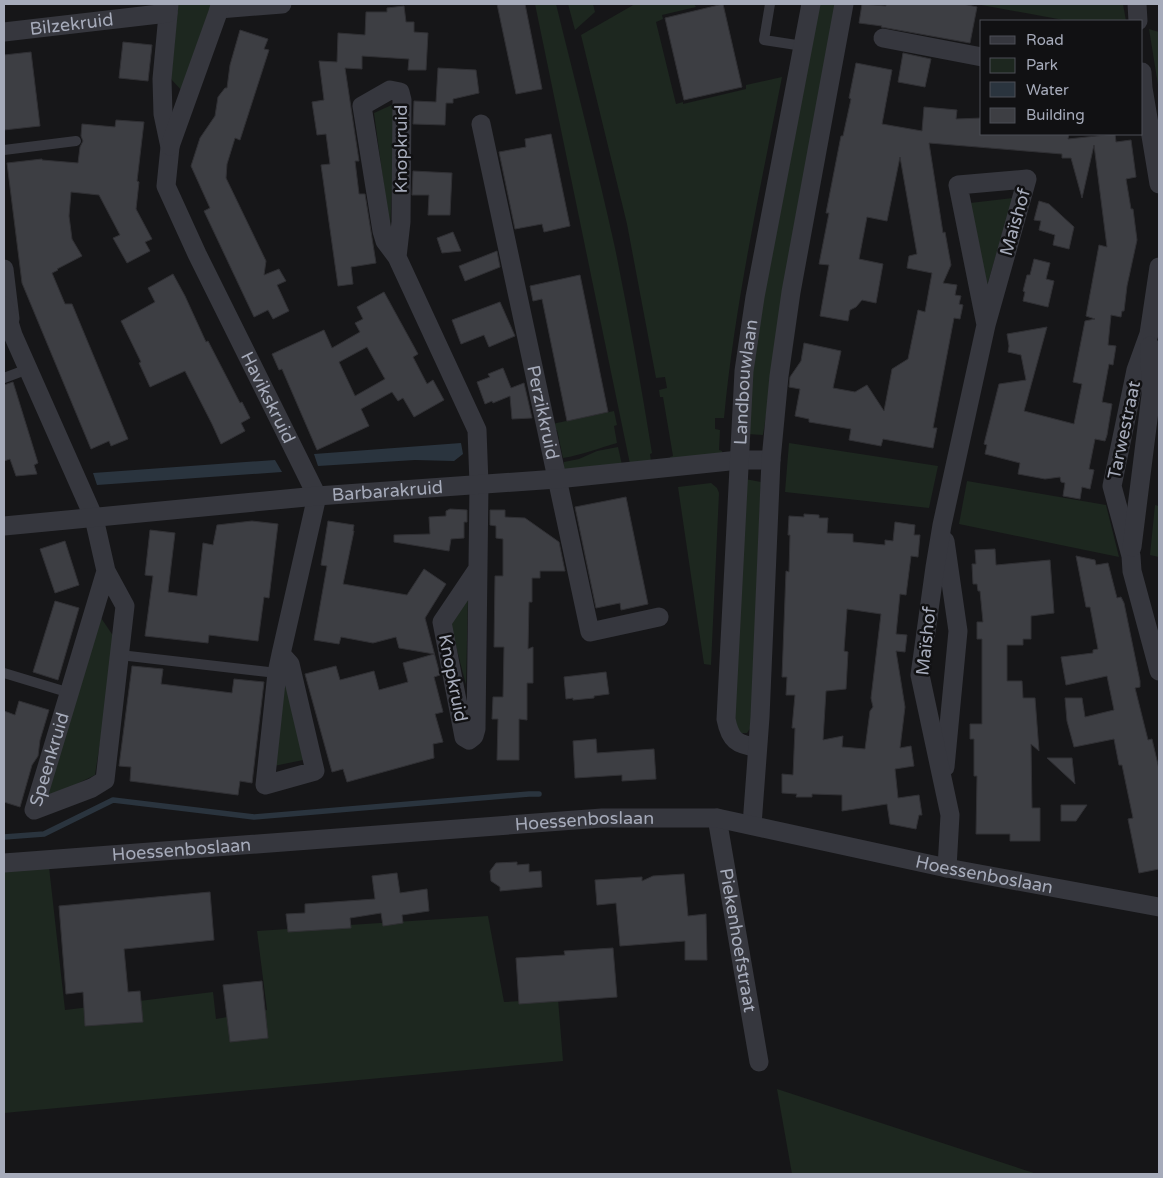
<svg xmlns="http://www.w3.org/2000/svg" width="1163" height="1178" font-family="'Varela Round',sans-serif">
	<rect width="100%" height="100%" fill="#161618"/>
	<g fill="#1d271f">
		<path d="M178,4H212L184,93L171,79Z"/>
		<path d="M535,4H556C576,85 597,166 615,248C629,316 641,385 652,453L650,454L651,462L630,464Z"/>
		<path d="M568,4H593L595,12L575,30Z"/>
		<path d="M635,4H694L696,7L662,15L663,19L656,22L676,104L683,102V104L746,89V85L782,77C760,190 735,303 724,418H715V429L720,430L719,450L722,451V457L670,461V457L673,456L663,397H660L659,390L667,388L665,377L656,378L627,224L581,35Z"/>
		<path d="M818,4H839L800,204L763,435L747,434L749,372Z"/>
		<path d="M976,4H1123L1126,21H1069Z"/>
		<path d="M1149,29L1159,32V91Z"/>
		<path d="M396,103L390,231L374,113Z"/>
		<path d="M1013,198L986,289L970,203Z"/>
		<path d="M614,411L617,425L614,426L617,443C599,448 582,455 563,458L557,430H554L552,424Z"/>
		<path d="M789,443L938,466L929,508L785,492Z"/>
		<path d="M618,447L622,465L562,470L564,468V462L579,459L597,451Z"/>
		<path d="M745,479L761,482L751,727L747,733H737L731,718Z"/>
		<path d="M967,481L1106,505L1119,557L959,524Z"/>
		<path d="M711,483L717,488L719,493L711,665L704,664L678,487Z"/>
		<path d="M1155,505L1159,506V557L1150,555Z"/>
		<path d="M468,596L466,685L450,623Z"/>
		<path d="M99,615L116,640L95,775L52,796L45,793Z"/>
		<path d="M285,676L308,759L274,766Z"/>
		<path d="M49,867L65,1010L213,992L216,1019L267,1010L257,931L488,916L504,1002L558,999L563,1061L4,1113V870Z"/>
		<path d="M777,1089L1037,1174H792Z"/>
	</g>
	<g fill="#2a343e">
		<path d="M461,443L463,454L454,461L415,460L318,466L314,454Z"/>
		<path d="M275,460L282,472L97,485L93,473Z"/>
	</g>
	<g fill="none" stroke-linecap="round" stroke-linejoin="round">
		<path stroke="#2a343e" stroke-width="5.5" d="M4,837L44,834L113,800L254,817L529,794H539"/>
	</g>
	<g fill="#3d3e43" stroke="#303034" fill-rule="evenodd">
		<path d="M497,4H525L542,89L516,94Z"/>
		<path d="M723,4L742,87L684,100L665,18Z"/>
		<path d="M862,4L886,6V4H963L977,7L970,43L881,27L882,26L859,23Z"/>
		<path d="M404,6L406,22H414V32L428,33L426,70H408L409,59L362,56V69L345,68L359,161H355L359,194H365L376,263L351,267L353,284L338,286L321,165L330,164L326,134L317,135L312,102L324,100L319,61L337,62L338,33L365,35L366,12H387V8Z"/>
		<path d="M240,30L268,39L264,49L269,50L240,140L235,138L227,164L226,178L266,261L264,275L279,269L286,281L277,285L289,311L273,319L268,310L254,317L204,211L210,208L191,166L200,138L215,116L218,97L225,88H227L230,65Z"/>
		<path d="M123,42L152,45L148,81L119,78Z"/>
		<path d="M31,52L40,126L4,130V55Z"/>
		<path d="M903,53L931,59L925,87L898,82Z"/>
		<path d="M856,63L892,70L882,124L922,131L924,107L957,110L956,119L982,118V134H1069L1068,139L1115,134L1116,142L1131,140L1136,177L1126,179L1131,209H1133L1137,240L1127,286L1124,311H1122L1121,317L1111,315L1108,345L1116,346L1113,365L1109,364L1102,402L1112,404L1107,435L1105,441L1095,439L1089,469L1094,470L1090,489L1082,487L1080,499L1063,496L1065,483L1061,482L1060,477L1045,479L1018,474L1020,463L985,454L987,445L984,444L999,384L1026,380L1021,355L1008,352L1009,346L1007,334L1047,327L1024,411L1074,424L1082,384L1073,382L1085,321L1095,319L1086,316L1099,245L1107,247L1094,145L1082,198L1071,158H1062V154L929,143L943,233L945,232L951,265L943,283L957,285L955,295L961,296L959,304L963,305L960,319L954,318L933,428H937L933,448L883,439L881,446L849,440L851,429L809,422V419L795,416L800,389L789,387L790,377L801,361L804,343L841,351L833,388L855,392L867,385L884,411L892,369L908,359L918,310L925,312L932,273L907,268L909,256L917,254L900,157L887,221L867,217L859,259L883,264L876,303L862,300L856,307L850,310L848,321L820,316L829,265L819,264L829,213H826L841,136H843L851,99L849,98Z"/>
		<path d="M438,68L476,70L479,93L453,99V103H446L445,125L413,124L414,101L436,102Z"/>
		<path d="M116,120L144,122L137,181L139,182L136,209L152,239L145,242L150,251L127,263L113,238L120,235L99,195L71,192L69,216L72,239L82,256L57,269L58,270L52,273L65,304H72L128,439L111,446L109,441L91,449L22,283L7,163L42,159V160L78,163L80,147L83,141L81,136L82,124L115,127Z"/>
		<path d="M551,134L570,226L544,232L542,224L515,229L499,152L526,147L525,139Z"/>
		<path d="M413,171L452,173L450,215H428L429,195H412Z"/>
		<path d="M1039,201L1049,204L1074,227L1069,249L1053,245L1055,235L1039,230L1041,221L1034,220Z"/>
		<path d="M453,232L461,251L442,253L437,238Z"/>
		<path d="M497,251L500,267L465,281L459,266Z"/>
		<path d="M1034,259L1050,263L1046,279L1054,281L1048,307L1023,301L1025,292L1023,291L1027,275H1030Z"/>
		<path d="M173,274L185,296L206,342L208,341L240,403L242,402L250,418L241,423L245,431L221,444L212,424L185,371L150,387L139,363L141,362L121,321L155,302L148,288Z"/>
		<path d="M580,275L608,412L567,421L542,299L533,301L530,286Z"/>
		<path d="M384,292L418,354L413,357L427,384L433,380L444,400L414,417L403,398L398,401L392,392L361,409L369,426L317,450L282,369L279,370L272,354L324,330L332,348L360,332L355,323L363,319L357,307ZM367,347L385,379L355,396L339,362Z"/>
		<path d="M500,302L515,336L489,347L484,335L461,344L452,320Z"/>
		<path d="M503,368L511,388L524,383L532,418L512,419L510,396L493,403L492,401L485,404L477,382L490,377L488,374Z"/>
		<path d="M13,382L38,463L34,465L37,474L16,476L10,459L4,461V385Z"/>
		<path d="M626,497L648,604L621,610L620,603L596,608L575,507Z"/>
		<path d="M450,509L467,510V522H464V538L451,539L449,551L394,542V535L430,534L429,517L446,516V511Z"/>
		<path d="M490,510H505V517L525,518L559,542L565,571H540V578H532V602H529L528,649L533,647V683H527V720L519,719V760H497L498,719H492L493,697H503L504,647H494L495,576H503V539L496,538V526L490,525Z"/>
		<path d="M804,514L819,515V518H828L827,533L853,534V542L885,545V540L893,541L895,522L915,525L914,535H920L918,557L911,556L906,595L900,594L896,634L907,635L905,652L896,651L905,707L900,748L911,746L914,766L895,769L898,798L919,795L922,815H919L916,829L890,824L887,804L842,811V795L812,794V797H796L797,794L782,793V774L793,775L795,728H792L795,695H786L787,677H782L786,571L789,572L790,535H788L789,516L804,517ZM847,609L881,614L871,698L873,707L870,711L865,749L842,747L843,736L823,740L826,691L846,689L848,652L844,651Z"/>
		<path d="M252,521L278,524L269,598L264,597L258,641L209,635L208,643L145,636L153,576L145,575L150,530L175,533L168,592L197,596L203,543L213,545L217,525Z"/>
		<path d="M328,521L354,525L353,531H354L343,584L407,595L424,569L446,584L425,618L440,675L434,677L443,712L435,714L443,742L433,744L434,758L347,782L343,769L332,772L305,674L336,666L340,680L374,671L379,690L408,682L403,663L434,654L399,648L396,637L373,643L341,637L339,644L314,640L327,566L321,565Z"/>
		<path d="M65,541L79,585L55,593L40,549Z"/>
		<path d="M995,549L996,565L1050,560L1054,613L1031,616V639H1023V645H1007V681H1022L1023,698H1035L1039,751L1031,744L1032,808H1040V841H1010V834H976L977,776H974V739H970V724H982V639H977V622H983L980,591H978L977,584H973L972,564H976L975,550Z"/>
		<path d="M1076,556L1095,560L1096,565L1108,563L1117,598L1121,597L1124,603L1140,681V687L1135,688L1148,740L1152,739L1159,769V869L1139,873L1128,819L1133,818L1122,765H1119L1114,739L1074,747L1067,721L1065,698H1082L1085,717L1114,710L1107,676L1066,685L1061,657L1093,653V650L1098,649L1090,607H1086Z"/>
		<path d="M55,601L79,608L58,680L33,672Z"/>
		<path d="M132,666L163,669L161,684L232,693L234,679L264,682L252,783L240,781L238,795L130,781L131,767L119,766Z"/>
		<path d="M606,672L609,694L594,696V698L573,700V698L566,699L564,677Z"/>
		<path d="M19,701L49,710L40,740L38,756L32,765L20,807L4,802V711L15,715Z"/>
		<path d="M596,739L597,753L654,749L656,779L622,781V775L575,778L573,741Z"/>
		<path d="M1047,758H1072L1075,784Z"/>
		<path d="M1061,805H1087L1076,821H1061Z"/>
		<path d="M517,862V865L529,864V872L541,871L542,887L500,891V887L491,881L490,871L496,863Z"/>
		<path d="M397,873L400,893L427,889L429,911L402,915L403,923L383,926L381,913L350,918L351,928L288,932L286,914L305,913V904L375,899L372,876Z"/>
		<path d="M684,874L688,916L706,914L707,960H685V941L620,946L616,903L597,905L595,880L642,877V881L653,876Z"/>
		<path d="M210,892L214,940L124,949L128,992L140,991L143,1022L85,1026L83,992L66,994L59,906Z"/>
		<path d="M613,948L617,997L519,1004L516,958L565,955L564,951Z"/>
		<path d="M262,981L268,1038L230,1042L223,985Z"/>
	</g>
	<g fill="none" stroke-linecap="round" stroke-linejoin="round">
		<g stroke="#36373e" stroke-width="10">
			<path d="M770,4L764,40L803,46"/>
			<path d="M4,150L76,141"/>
			<path d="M4,378L28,369"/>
			<path d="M120,655L277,673"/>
			<path d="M4,673L70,693"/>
		</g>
		<g stroke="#36373e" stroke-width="19">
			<path id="s1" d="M169,4L162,79L163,114L170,147L166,186L197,254L317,496L281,654L277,673L265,785L315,771L290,664L281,654"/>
			<path d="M1137,4L1138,21"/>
			<path d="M219,9L282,4"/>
			<path id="s2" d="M4,32L168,13"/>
			<path d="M883,38L982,57"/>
			<path d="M1142,72L1143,88L1159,184"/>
			<path id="s3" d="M481,124L590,632L659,617"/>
			<path d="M170,146L221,4"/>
			<path d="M397,257L385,241L382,231L362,106L390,90L400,92L402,100L401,222L397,257L477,430L479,484L476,729L474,736L469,740L464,737L442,622L477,570"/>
			<path d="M1159,267L1149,334L1136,370L1112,486L1131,556L1132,571L1159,671"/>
			<path d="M4,269L10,319"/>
			<path id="s4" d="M4,306L13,335L94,518L106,571L125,606L105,780L92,788L34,810L106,571"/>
			<path id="s5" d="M4,526L317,496L557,479L739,460H771"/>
			<path d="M945,541L958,631L945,767"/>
			<path d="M1132,547L1151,395L1150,346"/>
			<path id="s6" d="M757,747C737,745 730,740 726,719L744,371L755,297L811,4"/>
			<path id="s7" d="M717,818L759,1062"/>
			<path d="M752,825L760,717L771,460L779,376L791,292L844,4"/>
			<path id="s8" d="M4,863L602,818H717L947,868L1159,907"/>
			<path d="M947,868L950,815L920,675L935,567L942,525L986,325L958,185L1027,179L986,325"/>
		</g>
	</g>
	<g text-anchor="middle" stroke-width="5" stroke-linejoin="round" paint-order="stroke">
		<g font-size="18" fill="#a6abba" stroke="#111113">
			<text dy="6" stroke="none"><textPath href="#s2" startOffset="68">Bilzekruid</textPath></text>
			<text transform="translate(401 149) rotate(-90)" y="6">Knopkruid</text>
			<text transform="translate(1015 222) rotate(-74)" y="6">Maïshof</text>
			<text dy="6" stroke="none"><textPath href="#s6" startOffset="384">Landbouwlaan</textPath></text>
			<text dy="6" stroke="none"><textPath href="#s1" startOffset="418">Havikskruid</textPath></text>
			<text dy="6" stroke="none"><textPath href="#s3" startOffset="295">Perzikkruid</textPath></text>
			<text transform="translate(1124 430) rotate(-78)" y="6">Tarwestraat</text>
			<text dy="6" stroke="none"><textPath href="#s5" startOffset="385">Barbarakruid</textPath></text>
			<text transform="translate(926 641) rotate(-84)" y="6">Maïshof</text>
			<text transform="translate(453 678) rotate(79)" y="6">Knopkruid</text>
			<text dy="6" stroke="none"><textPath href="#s4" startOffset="630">Speenkruid</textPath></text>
			<text dy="6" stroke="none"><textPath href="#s8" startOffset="582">Hoessenboslaan</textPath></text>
			<text dy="6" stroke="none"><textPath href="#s8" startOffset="178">Hoessenboslaan</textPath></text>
			<text dy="6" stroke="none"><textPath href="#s8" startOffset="988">Hoessenboslaan</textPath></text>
			<text dy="6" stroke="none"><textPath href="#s7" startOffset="124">Piekenhoefstraat</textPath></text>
		</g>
	</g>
	<rect width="1163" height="1178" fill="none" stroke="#a6abba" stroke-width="10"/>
	<rect x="980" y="20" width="162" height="115" fill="#111113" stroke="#4d4f56"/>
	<rect x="990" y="36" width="25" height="8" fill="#36373e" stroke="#4d4f56"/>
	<text x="1026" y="45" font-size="15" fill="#a6abba">Road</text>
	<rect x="990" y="58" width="25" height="15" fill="#1d271f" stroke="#4d4f56"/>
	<text x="1026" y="70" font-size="15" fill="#a6abba">Park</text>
	<rect x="990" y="82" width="25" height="15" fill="#2a343e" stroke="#4d4f56"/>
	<text x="1026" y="95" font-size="15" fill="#a6abba">Water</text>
	<rect x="990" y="108" width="25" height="15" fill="#3d3e43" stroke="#4d4f56"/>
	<text x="1026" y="120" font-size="15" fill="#a6abba">Building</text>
</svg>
